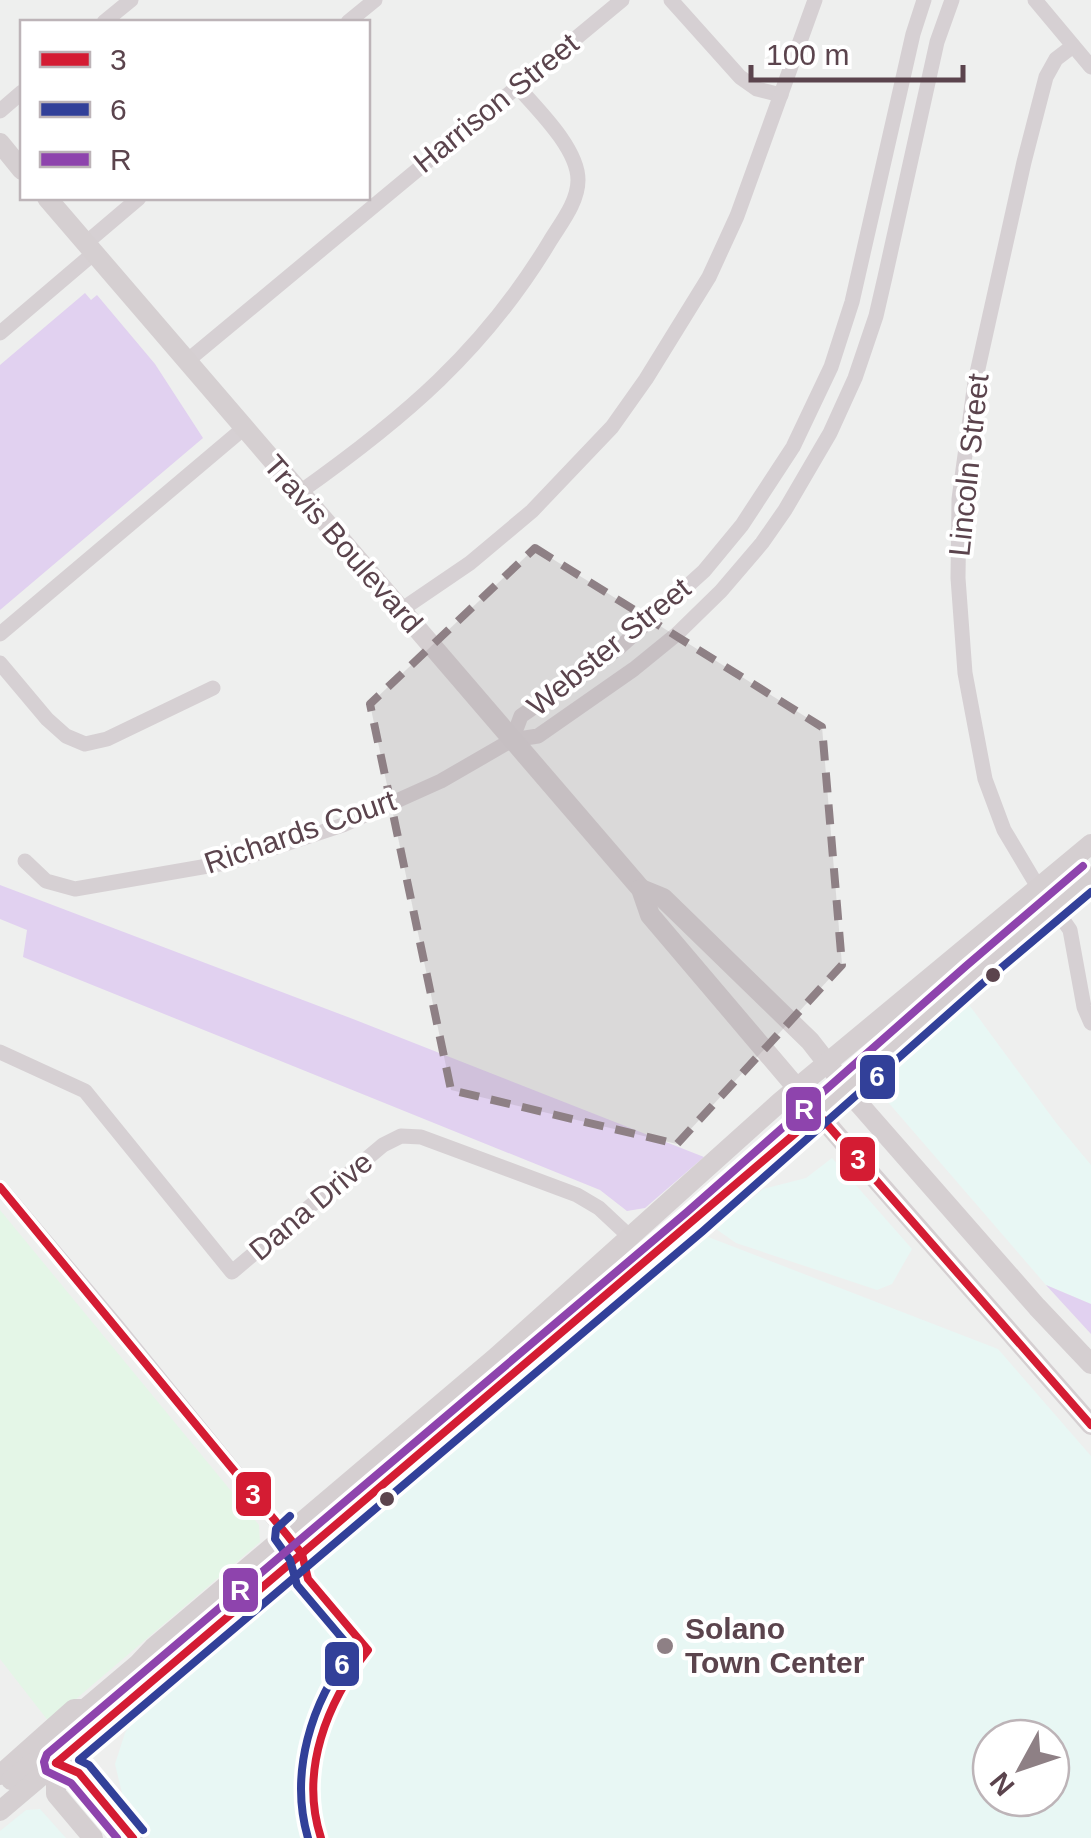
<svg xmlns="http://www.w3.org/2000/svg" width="1091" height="1838" font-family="Arial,sans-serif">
	<rect width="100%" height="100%" fill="#eeefee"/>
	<g fill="#e8f7f4" fill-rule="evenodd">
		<path d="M967,1002L1057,1124L1091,1165V1304L1046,1285L881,1094L883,1077Z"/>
		<path d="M832,1158L912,1249L892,1284L877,1290L736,1243L716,1229L763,1189L806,1178Z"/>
		<path d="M703,1235L998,1349L1091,1456V1838H150L123,1797L115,1764L125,1733L142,1707ZM991,1738H1051V1798H991Z"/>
		<path d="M40,1809L66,1838H0V1831L26,1810Z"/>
	</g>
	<path fill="#e4f6e7" d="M0,1210L259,1525L260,1542L49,1722L0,1659Z"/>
	<g fill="#e1d1f0">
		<path d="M85,293L91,300L97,295L155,364L203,438L0,610V365Z"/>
		<path d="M0,885L353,1019L704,1157L645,1208L627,1211L600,1190L23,957L27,930L0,919Z"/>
		<path d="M1046,1285L1091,1304V1334Z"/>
	</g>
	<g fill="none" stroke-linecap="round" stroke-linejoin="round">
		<g stroke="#d6d0d3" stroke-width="15">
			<path d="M671,0L740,77L757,89L781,95"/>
			<path d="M1035,0L1091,67"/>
			<path d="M104,22L131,0"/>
			<path d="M348,22L375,0"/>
			<path d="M0,111L22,92"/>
			<path d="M86,243L139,198"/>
			<path d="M0,333L94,253"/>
			<path d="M187,361L622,0"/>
			<path d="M300,492C403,419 484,351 550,241C561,223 578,202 578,180C578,148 537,109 517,86"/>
			<path d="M401,610L470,563L532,511L612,427L646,379L709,277L737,216L815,0"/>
			<path d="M0,634L244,428"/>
			<path d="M0,663L47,719L66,736L85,744L107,739L213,688"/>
			<path d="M512,740L521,716L620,647L704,571L742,525L793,447L831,367L852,302L913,34L924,0"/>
			<path d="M25,861L46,881L75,889L231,862L343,825L441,781L512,740L538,736L634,669L677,634L721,591L762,543L785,510L830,433L855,378L876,316L885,277L937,42L952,0"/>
			<path d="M1038,887L1004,830L985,779L965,673L958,578L959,499L975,382L1024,162L1046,77L1056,59L1073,46"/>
			<path d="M1054,907L1070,930L1084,1007L1091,1023"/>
			<path d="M0,1052L85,1091L232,1272L383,1145L401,1136L421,1137L577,1195L599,1208L630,1237"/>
			<path d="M0,1187L117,1326L302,1554"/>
		</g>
		<g stroke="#d5cfd1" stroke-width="20">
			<path d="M0,143L22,170"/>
			<path d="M47,198L641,889L650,915L836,1134L1091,1425"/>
			<path d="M641,889L663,898L810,1041L860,1105L1037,1307L1091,1364"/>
			<path d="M85,1709L83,1720L59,1743L56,1763V1794L93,1838"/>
			<path d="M0,1775L74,1709H85L137,1665L153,1648L494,1359L780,1102L1091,844"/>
			<path d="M11,1780L32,1763H56L79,1773L133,1838"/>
			<path d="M0,1811L695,1221L974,975L1091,876"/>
		</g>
		<g stroke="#fff" stroke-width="15">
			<g id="bus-1">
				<path d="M0,1187L287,1535L302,1554L308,1579L368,1650C327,1702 299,1771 321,1838"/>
				<path d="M56,1763L818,1114L1091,1425"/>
				<path d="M56,1763L79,1773L133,1838"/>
			</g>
		</g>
		<g stroke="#fff" stroke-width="15">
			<g id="bus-2">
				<path d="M290,1516L276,1529L275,1539L290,1560L297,1585L352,1650C311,1702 289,1773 308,1838"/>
				<path d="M143,1830L89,1765L79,1760L703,1231L982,984L1091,892"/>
			</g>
		</g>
		<g stroke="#fff" stroke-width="15">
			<path id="bus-3" d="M117,1838L71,1783L46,1771L44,1762L47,1754L687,1212L966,966L1083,866"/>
		</g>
		<use href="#bus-1" stroke="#d41c33" stroke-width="8"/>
		<use href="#bus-2" stroke="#324099" stroke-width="8"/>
		<use href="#bus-3" stroke="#8e44ad" stroke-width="8"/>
	</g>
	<path fill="#8e8085" fill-opacity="0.2" stroke="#8e8085" stroke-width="8" stroke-dasharray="20 12" stroke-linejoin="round" d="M535,548L822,727L842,965L677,1144L451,1090L370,704Z"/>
	<g fill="#5b444d" stroke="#fff" stroke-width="4">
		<circle cx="993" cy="975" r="9"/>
		<circle cx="387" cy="1499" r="9"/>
	</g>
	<circle fill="#8e8085" stroke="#fff" stroke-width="4" cx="665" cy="1646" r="10"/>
	<g text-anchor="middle" stroke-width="8" stroke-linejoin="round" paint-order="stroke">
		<g font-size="30" fill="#5b444d" stroke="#fff">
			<text transform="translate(496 103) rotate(-39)" y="10">Harrison Street</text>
			<text transform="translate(969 465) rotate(-84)" y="10">Lincoln Street</text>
			<text transform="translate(343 544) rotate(49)" y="10">Travis Boulevard</text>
			<text transform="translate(609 647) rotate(-39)" y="10">Webster Street</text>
			<text transform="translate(300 832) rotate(-19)" y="10">Richards Court</text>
			<text transform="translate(311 1206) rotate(-40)" y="10">Dana Drive</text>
		</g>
		<g font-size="30" font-weight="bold" fill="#5b444d" stroke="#fff" text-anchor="start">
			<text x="685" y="1639">Solano<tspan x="685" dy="34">Town Center</tspan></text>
		</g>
	</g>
	<g stroke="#fff" stroke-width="4">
		<rect x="858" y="1053" width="39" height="48" rx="10" fill="#324099"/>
		<rect x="784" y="1085" width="39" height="48" rx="10" fill="#8e44ad"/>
		<rect x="838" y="1135" width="39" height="48" rx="10" fill="#d41c33"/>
		<rect x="234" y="1470" width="39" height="48" rx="10" fill="#d41c33"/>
		<rect x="221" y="1566" width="39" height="48" rx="10" fill="#8e44ad"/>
		<rect x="323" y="1640" width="38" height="48" rx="10" fill="#324099"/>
	</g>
	<g font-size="28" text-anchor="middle" font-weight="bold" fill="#fff">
		<text x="877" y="1086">6</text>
		<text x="804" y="1119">R</text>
		<text x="858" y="1169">3</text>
		<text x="253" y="1504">3</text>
		<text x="240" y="1600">R</text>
		<text x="342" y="1674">6</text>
	</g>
	<rect x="20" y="20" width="350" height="180" fill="#ffffff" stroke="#bdb4b8" stroke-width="2.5"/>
	<rect x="40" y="52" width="50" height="15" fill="#d41c33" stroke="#bdb4b8" stroke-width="2.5"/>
	<text x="110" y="70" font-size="30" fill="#5b444d">3</text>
	<rect x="40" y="102" width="50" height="15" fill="#324099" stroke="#bdb4b8" stroke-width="2.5"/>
	<text x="110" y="120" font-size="30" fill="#5b444d">6</text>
	<rect x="40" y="152" width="50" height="15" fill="#8e44ad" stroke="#bdb4b8" stroke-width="2.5"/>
	<text x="110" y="170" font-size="30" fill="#5b444d">R</text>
	<g transform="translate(1021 1768) rotate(230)"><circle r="48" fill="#ffffff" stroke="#bdb4b8" stroke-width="2.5"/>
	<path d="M0-8L18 38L0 25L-18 38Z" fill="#8e8085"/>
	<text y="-15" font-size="28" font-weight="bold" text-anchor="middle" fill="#5b444d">N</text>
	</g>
	<path d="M751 65v15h212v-15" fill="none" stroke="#5b444d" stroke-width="5"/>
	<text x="766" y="65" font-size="30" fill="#5b444d" stroke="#ffffff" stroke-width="8" paint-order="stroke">100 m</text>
</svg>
